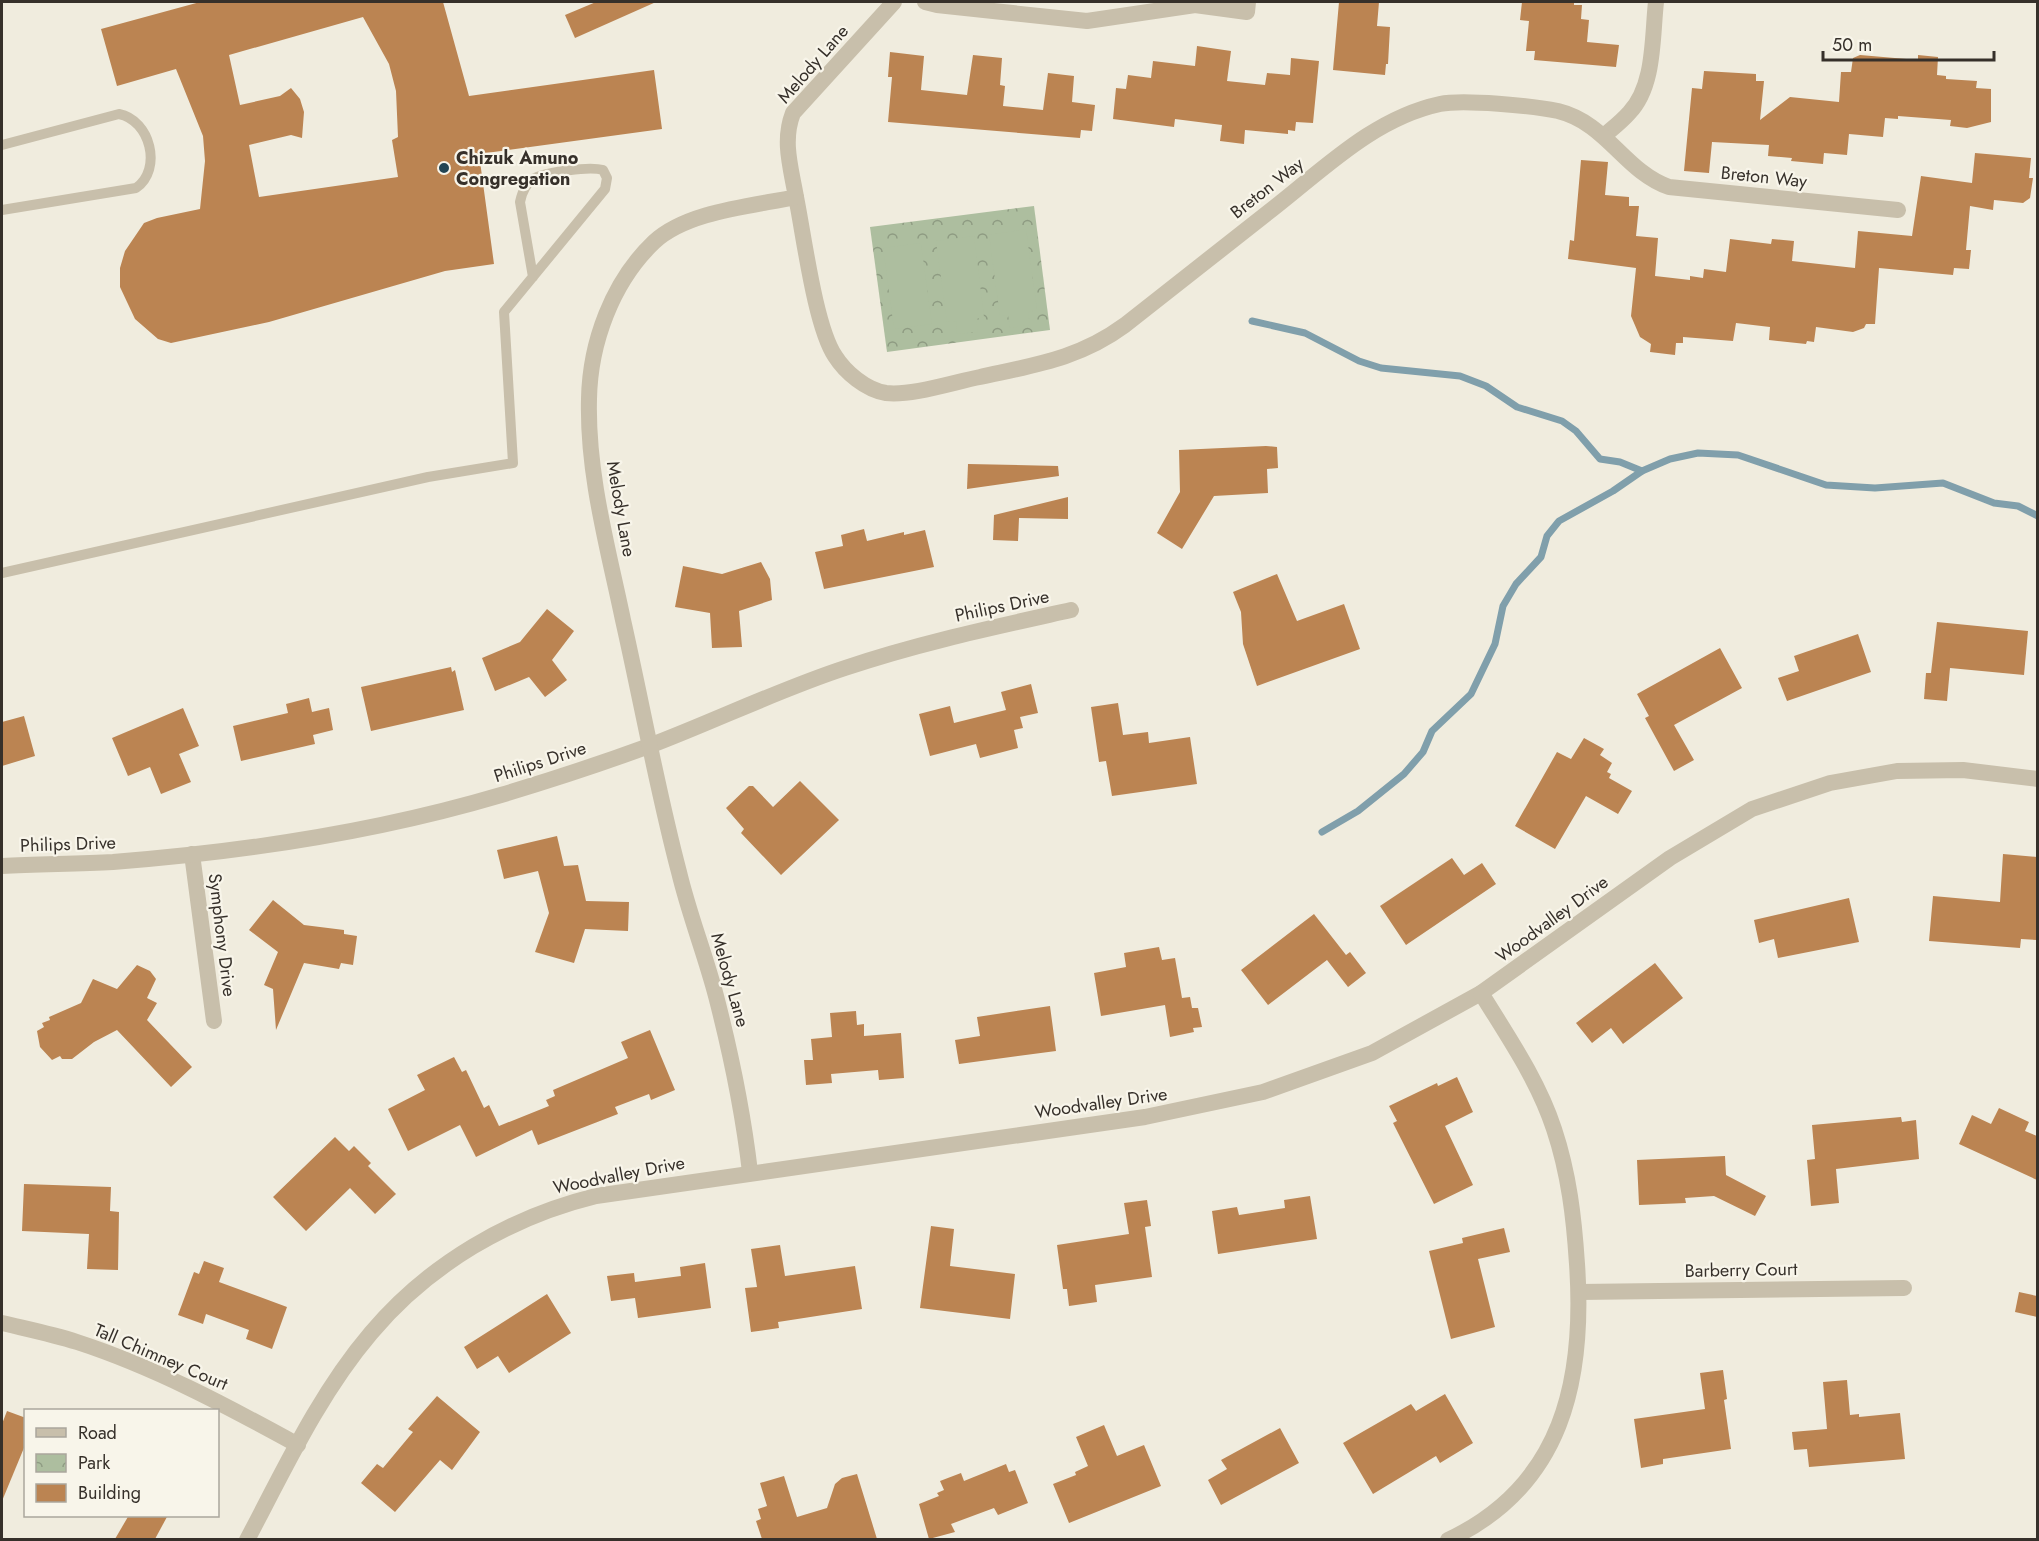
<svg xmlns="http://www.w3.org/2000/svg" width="2039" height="1541" font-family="Jost,sans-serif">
	<defs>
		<pattern id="park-crowns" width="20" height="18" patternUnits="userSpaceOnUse" patternTransform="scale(1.5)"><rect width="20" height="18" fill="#adbe9f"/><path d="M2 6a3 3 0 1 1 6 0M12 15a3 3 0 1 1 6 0" fill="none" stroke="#8e9b82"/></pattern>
	</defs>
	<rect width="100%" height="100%" fill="#f0ecde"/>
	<path fill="url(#park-crowns)" d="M1034,206L1050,330L887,352L870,227Z"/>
	<g fill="#adbe9f">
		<path d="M1026,229L1037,310L1028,312L1030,325L1010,328L1008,315L1000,316L989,235Z"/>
		<path d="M974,236L984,317L976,319L978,332L957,334L956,321L947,322L936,241Z"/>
		<path d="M921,243L932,324L894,329L883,248Z"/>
	</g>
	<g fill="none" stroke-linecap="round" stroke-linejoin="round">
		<g stroke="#809fab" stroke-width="7">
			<path d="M1252,321L1305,333L1359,361L1381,368L1460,376L1486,386L1517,407L1562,421L1576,431L1600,459L1620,462L1642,471"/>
			<path d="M1322,832L1358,811L1404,774L1423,752L1432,731L1471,694L1495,644L1503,606L1516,584L1541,557L1547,536L1559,521L1613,491L1642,471L1670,459L1698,453L1738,455L1826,485L1875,488L1943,483L1994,503L2018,506L2038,516"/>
		</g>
	</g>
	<g fill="#bb8452" fill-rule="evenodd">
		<path d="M200,2H443L469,96L654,70L662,129L479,154L494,264L445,271L269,322L171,343L158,339L135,319L120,287V268L125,251L144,223L157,218L200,209L205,161L203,136L176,69L117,86L101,29ZM363,17L389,64L396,91L398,137L392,140L398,177L259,197L249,145L291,135L302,138L304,112L300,99L291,88L280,96L240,105L229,55Z"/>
		<path d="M596,2H656L575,38L565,15Z"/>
		<path d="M1339,2H1379L1377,26L1390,27L1388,64H1386L1385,75L1333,70Z"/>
		<path d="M1522,2H1574V5H1582L1581,19L1589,20L1587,42L1619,45L1616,67L1534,60L1535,51H1526L1529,21L1520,20Z"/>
		<path d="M1197,46L1231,51L1227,81L1265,85L1267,73L1290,75L1291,58L1319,61L1313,123L1296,122L1295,131L1288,130V134L1245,130L1244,144L1220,141L1222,125L1175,119L1174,127L1113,119L1116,88L1126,89L1128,75L1151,78L1153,61L1195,66Z"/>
		<path d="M890,52L924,56L921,90L967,95L973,55L1002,58L1000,85L1005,86L1003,106L1043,110L1048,73L1074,76L1072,102L1095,105L1092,131L1081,130L1080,138L888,122L892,77H888Z"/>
		<path d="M1860,55L1918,60V55L1938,57L1937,75L1946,76V79L1977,81L1976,88L1991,89V122L1967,128L1950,126L1951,120L1898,116V119L1885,118L1883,137L1849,134L1847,155L1824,153L1823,164L1791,161L1792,158L1768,156L1769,145L1712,142L1709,173L1684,171L1692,88L1702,89L1704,71L1756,74V81H1764L1760,120L1790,97L1839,102L1841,72H1851L1853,58Z"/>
		<path d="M1975,153L2031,158L2029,178H2033L2030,198L2023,203L1994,200L1993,210L1970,206L1966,250H1971L1969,269L1954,268L1953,275L1879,268L1875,324H1866L1864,328L1853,332L1816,327L1814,342L1807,341L1806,344L1769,340L1770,327L1736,323L1733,341L1683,337V343H1676L1675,355L1650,352L1651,344L1640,337L1631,316L1636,268L1568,259L1570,240L1574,241L1581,160L1608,162L1605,195L1629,197V206H1639L1636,236L1658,238L1655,276L1690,280V276L1703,278L1704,269L1726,272L1730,239L1771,244L1772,239L1794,241L1792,261L1855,268L1858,231L1912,236L1921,176L1972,183Z"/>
		<path d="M1266,446L1277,447L1278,468L1267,469L1268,493L1214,496L1182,549L1157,533L1180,492L1179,450Z"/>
		<path d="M968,464L1058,466L1059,476L967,489Z"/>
		<path d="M1068,497V519L1019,518L1018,541L993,540L994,515Z"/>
		<path d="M864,529L867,541L904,532V535L925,530L934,567L824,589L815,552L843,546L841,535Z"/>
		<path d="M761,562L770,579L772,600L739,611L742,647L712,648L710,613L675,607L683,566L722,574Z"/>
		<path d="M1277,574L1297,621L1344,604L1360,649L1257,686L1243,644L1241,612L1233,592Z"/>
		<path d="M547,609L574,631L552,660L567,680L545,697L529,677L495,691L482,658L520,642Z"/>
		<path d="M1937,622L2028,631L2024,675L1950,668L1947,701L1924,699L1926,673H1931Z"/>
		<path d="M1858,634L1871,672L1787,701L1778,678L1799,671L1794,656Z"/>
		<path d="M1720,648L1742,688L1674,725L1694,760L1674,771L1645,718L1649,716L1637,694Z"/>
		<path d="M451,667L452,672L455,670L464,710L371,731L361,687Z"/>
		<path d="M1031,684L1038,713L1020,717L1023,728L1014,730L1018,748L980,758L976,744L930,756L919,714L950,706L954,723L1006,710L1001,692Z"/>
		<path d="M309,698L312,712L329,708L333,730L313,735L315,744L241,761L233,726L288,713L286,704Z"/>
		<path d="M1118,703L1123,735L1148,732L1149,743L1190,737L1197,784L1112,796L1106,761L1099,762L1091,707Z"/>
		<path d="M183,708L199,746L179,754L191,782L161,794L150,767L128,776L112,738Z"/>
		<path d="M24,716L35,756L2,766V722Z"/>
		<path d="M1584,738L1604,749L1600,755L1612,763L1607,772L1611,774L1609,778L1632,791L1618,814L1586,796L1555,849L1515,826L1557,752L1571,759Z"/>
		<path d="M800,781L839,820L781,875L741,833L744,829L726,808L749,786H753L773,807Z"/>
		<path d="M557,836L564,866L578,865L586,901L629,902L628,931L585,929L574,963L535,952L549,913L538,871L504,879L497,850Z"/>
		<path d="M2003,854L2037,857V940L2021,939L2020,948L1929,941L1933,896L2000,902Z"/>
		<path d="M1452,858L1464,875L1482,863L1496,884L1406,945L1380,906Z"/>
		<path d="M1849,898L1859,942L1778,958L1774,939L1759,943L1754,920Z"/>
		<path d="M273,900L304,925L344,930V934L357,936L353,965L341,963L339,969L304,963L276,1030L273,989L264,985L278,952L249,930Z"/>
		<path d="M1314,914L1346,955L1350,952L1366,973L1348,987L1327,960L1268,1005L1241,970Z"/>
		<path d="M1159,947L1162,960L1175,958L1182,998L1190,997L1192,1008H1198L1202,1027L1193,1028L1194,1032L1170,1037L1165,1005L1101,1016L1094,973L1126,967L1124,953Z"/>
		<path d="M1655,963L1683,998L1623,1044L1611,1028L1592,1043L1576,1023Z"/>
		<path d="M137,965L150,971L156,979L147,998L157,1003L147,1020L192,1067L171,1087L117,1030L94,1042L72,1059H62L60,1056L52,1060L40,1047L37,1031L44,1027L42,1023L50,1020L49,1017L81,1003L93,979L117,989Z"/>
		<path d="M1050,1006L1056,1051L959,1064L955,1040L980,1036L977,1017Z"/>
		<path d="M856,1011L857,1025L864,1024V1036L901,1033L904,1078L879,1080L878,1070L831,1074L832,1083L806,1085L804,1060H813L811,1039L832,1037L830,1013Z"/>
		<path d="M650,1030L675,1090L651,1100L649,1094L615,1107L618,1114L538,1145L532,1130L476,1157L460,1125L408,1151L388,1109L425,1090L417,1075L454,1057L462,1072L466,1070L484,1108L489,1105L499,1126L549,1106L546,1100L555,1096L553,1090L628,1058L621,1042Z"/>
		<path d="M1457,1077L1473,1112L1445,1126L1473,1185L1434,1204L1393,1123L1397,1121L1389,1106L1437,1083L1438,1086Z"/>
		<path d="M1999,1108L2029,1122L2025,1131L2037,1136V1180L1959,1144L1972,1115L1991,1124Z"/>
		<path d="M1901,1117L1902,1122L1916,1120L1919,1159L1836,1169L1839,1203L1811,1206L1807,1160L1815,1159L1812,1125Z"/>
		<path d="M335,1137L349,1151L354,1146L371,1163L368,1166L396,1194L375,1214L350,1188L306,1231L273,1197Z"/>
		<path d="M1725,1156L1726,1175L1766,1196L1755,1216L1714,1196L1685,1198L1686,1203L1639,1205L1637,1160Z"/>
		<path d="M24,1184L111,1187L110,1211L119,1212L118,1270L87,1269L89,1234L22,1231Z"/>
		<path d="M1310,1196L1317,1239L1218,1254L1212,1211L1237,1207L1239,1215L1285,1208L1284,1200Z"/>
		<path d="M1147,1200L1151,1226L1145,1227L1152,1277L1095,1285L1097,1302L1069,1306L1067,1289H1063L1057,1245L1129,1234L1124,1203Z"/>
		<path d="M931,1226L954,1229L950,1266L1015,1274L1010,1319L920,1308Z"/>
		<path d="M1504,1228L1510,1252L1478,1259L1495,1327L1451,1339L1429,1251L1463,1243L1462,1238Z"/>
		<path d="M780,1245L785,1276L855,1266L862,1309L778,1322L779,1328L751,1332L745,1288L757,1287L751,1249Z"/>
		<path d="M204,1261L224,1268L219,1282L287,1307L272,1349L246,1339L249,1330L206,1314L203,1324L178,1315L194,1272L199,1274Z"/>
		<path d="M705,1263L711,1308L638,1318L635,1298L611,1301L607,1276L634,1273L635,1282L681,1276L680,1267Z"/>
		<path d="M2019,1292L2037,1296V1317L2015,1312Z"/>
		<path d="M547,1294L571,1333L509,1373L498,1356L477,1369L464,1347Z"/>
		<path d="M1723,1370L1727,1399L1724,1400L1731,1449L1663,1459V1464L1641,1468L1634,1419L1705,1409L1700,1373Z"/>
		<path d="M1847,1380L1850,1415L1859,1414V1417L1900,1413L1905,1459L1809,1467L1807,1449L1794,1450L1792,1432L1827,1429L1823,1382Z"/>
		<path d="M1445,1394L1473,1443L1440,1463L1436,1456L1373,1494L1343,1443L1411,1404L1416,1411Z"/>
		<path d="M437,1396L480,1432L452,1470L440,1460L395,1512L361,1483L377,1464L383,1468L413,1432L408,1429Z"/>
		<path d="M7,1411L26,1418V1443L2,1501V1424Z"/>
		<path d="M1104,1425L1117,1456L1144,1445L1161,1486L1069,1523L1053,1484L1076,1475L1075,1472L1088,1466L1076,1437Z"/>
		<path d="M1280,1428L1299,1463L1221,1505L1208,1480L1227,1469L1221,1460Z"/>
		<path d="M1006,1464L1009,1472L1015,1470L1028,1503L998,1515L994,1508L951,1524L955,1532L929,1539L919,1504L939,1496L937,1493L944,1490L940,1481L961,1473L964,1481Z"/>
		<path d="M857,1474L877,1539H762L756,1521L761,1519L758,1509L767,1506L760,1483L784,1476L797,1517L827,1508L835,1484L842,1478Z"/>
		<path d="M129,1515H168L155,1539H115Z"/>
	</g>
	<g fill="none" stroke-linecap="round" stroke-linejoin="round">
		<g stroke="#c8bfab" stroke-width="10">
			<path d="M2,145L119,114C150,120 163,169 136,188L2,210"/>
			<path d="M2,573L428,477L513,463L504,312L605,189L607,178L603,170C590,166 547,172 535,178C526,183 522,192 520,202L533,277"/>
		</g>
		<g stroke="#c8bfab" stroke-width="16">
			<path d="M925,2L937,5L1087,21L1195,5L1247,12L1248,2"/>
			<path d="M1605,135C1613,128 1622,121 1629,113C1655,86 1652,37 1656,2"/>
			<path d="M796,197C804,236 815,326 835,356C845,372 866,390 886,393C912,396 954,382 980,377C1034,365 1079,359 1125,325C1175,286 1225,246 1275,207C1326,167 1375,118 1440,104C1463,99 1533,106 1558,111C1607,123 1624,171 1669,187L1898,210"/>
			<path d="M192,854L214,1021"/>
			<path d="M2,866C38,864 76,864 113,862C243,852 376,832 501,795C551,780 600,764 649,746C715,721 778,690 845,668C919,643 995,627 1071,610"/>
			<path d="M750,1172C743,1112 731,1054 716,996C705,954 689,914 679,872C657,789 642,704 623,620C608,548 587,474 589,399C590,343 612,282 654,242C687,211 753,206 796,197C791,168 782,141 793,113L894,2"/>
			<path d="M1579,1292L1904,1288"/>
			<path d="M2,1323C27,1329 52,1334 77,1342C154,1367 227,1406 298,1445"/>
			<path d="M247,1540C284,1470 319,1394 371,1333C429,1264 510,1217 596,1196L1145,1117L1263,1092L1372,1053L1481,993L1670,858L1752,809L1830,783L1897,771L1963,770L2038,779"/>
			<path d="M1448,1540C1563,1486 1585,1380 1577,1264C1574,1218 1569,1174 1554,1129C1538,1080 1508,1037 1481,993"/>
		</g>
	</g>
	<circle fill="#234554" stroke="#f8f5ea" stroke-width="2" cx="444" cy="168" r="6"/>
	<g text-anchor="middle" stroke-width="4.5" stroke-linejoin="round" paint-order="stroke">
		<g font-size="18" fill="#36302a" stroke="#f8f5ea">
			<text transform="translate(813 64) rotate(-49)" y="6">Melody Lane</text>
			<text transform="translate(1764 177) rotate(6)" y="6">Breton Way</text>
			<text transform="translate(1267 188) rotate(-38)" y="6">Breton Way</text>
			<text transform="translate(621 509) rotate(80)" y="6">Melody Lane</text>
			<text transform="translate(1002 606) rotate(-12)" y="6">Philips Drive</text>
			<text transform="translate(540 762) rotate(-18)" y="6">Philips Drive</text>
			<text transform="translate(68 844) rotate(-2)" y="6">Philips Drive</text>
			<text transform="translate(1552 919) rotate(-36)" y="6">Woodvalley Drive</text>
			<text transform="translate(222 935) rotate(83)" y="6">Symphony Drive</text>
			<text transform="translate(730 980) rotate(74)" y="6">Melody Lane</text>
			<text transform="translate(1101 1103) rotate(-8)" y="6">Woodvalley Drive</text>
			<text transform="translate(619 1175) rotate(-11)" y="6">Woodvalley Drive</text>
			<text transform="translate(1741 1270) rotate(-1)" y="6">Barberry Court</text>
			<text transform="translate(161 1357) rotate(23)" y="6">Tall Chimney Court</text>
		</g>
		<g font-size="18" font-weight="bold" fill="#36302a" stroke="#f8f5ea" text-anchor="start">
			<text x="456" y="164">Chizuk Amuno<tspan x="456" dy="21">Congregation</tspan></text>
		</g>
	</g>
	<rect width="2039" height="1541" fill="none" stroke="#36302a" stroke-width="6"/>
	<rect x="24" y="1409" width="195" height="108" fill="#f8f5ea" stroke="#aaa69d" stroke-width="1.5"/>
	<rect x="36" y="1428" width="30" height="9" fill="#c8bfab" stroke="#aaa69d" stroke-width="1.5"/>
	<text x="78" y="1439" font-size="18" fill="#36302a">Road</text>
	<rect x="36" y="1454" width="30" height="18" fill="url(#park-crowns)" stroke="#aaa69d" stroke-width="1.5"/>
	<text x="78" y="1469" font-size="18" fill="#36302a">Park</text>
	<rect x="36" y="1484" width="30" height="18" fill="#bb8452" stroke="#aaa69d" stroke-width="1.5"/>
	<text x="78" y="1499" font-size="18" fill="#36302a">Building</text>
	<path d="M1823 51v9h171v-9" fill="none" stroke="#36302a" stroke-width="3"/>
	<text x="1832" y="51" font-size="18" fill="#36302a" stroke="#f8f5ea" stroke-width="4.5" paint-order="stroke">50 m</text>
</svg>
